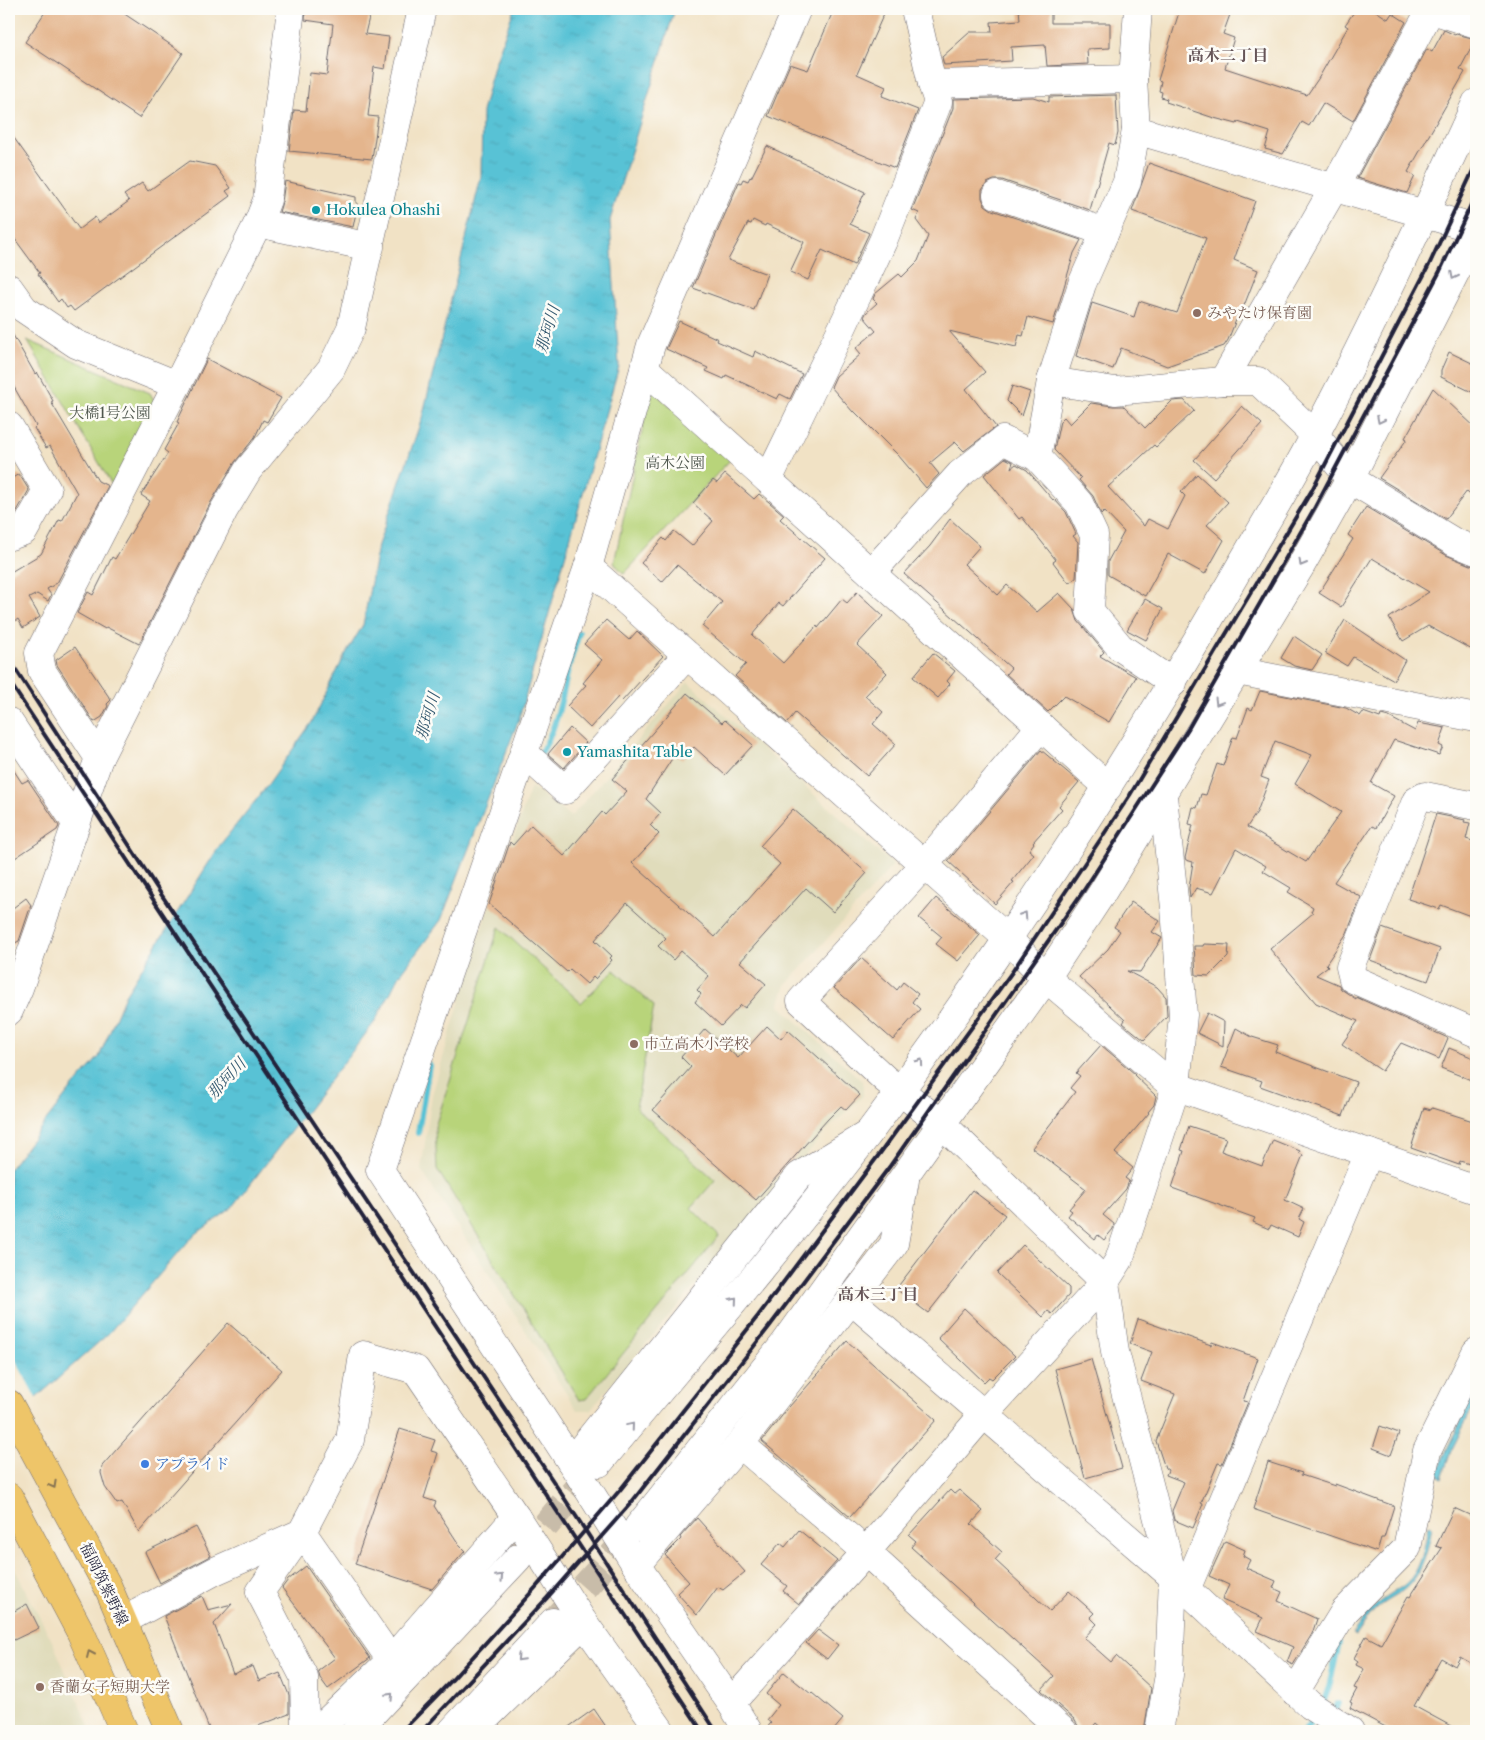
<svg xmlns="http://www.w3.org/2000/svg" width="1485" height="1740" font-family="'Libre Caslon Text','Noto Serif JP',serif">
	<defs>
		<pattern id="water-ripples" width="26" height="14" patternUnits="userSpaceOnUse" patternTransform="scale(1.25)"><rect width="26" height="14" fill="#59c2d5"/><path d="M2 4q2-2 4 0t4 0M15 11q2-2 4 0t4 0" fill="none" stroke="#4da6b8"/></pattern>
	</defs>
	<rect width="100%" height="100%" fill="#fdfcf7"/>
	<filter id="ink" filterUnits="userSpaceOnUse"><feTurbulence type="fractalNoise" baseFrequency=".02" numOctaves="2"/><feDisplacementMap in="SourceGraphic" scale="10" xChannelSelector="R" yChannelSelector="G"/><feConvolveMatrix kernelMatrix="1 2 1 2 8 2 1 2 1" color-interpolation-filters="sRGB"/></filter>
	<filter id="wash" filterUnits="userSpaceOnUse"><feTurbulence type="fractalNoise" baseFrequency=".0096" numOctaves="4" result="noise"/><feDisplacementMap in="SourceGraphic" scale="20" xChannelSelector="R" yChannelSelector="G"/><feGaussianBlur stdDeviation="1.12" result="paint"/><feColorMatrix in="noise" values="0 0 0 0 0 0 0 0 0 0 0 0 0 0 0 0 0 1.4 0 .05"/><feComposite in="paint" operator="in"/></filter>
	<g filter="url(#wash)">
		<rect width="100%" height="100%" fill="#f1e2c5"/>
		<g fill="#e0dcbb">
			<path d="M688,682L893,865L786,985L779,1005L863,1082V1096L826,1131L590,1410H577L421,1170L432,1095L481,930L531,787L571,817Z"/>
			<path d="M9,1558L53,1643L91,1731H9Z"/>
		</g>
		<g fill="#b8d47a" stroke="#6d7b5a">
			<path d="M27,340L150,393L155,402L112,485Z"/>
			<path d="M651,389L731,459L624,574L614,563Z"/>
			<path d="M499,927L581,1003L614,970L654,1006L636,1108L715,1180L691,1208L719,1236L586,1399L579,1400L437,1169L435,1127Z"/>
		</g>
		<g fill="url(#water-ripples)" stroke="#3e7288">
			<path d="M514,9H675L610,220L619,366L519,719L441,920L400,975L374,1023L232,1208L193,1236L108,1334L9,1422V1169L70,1090L99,1057L125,995L220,845L264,790L312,722L345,655L363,625L378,545L422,418L481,177L482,112L494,66Z"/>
			<path d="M1476,1390V1401L1451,1451L1442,1478L1437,1476L1447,1449Z"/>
			<path d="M1428,1525L1432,1526C1428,1549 1423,1576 1402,1591C1393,1598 1382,1602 1374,1611C1367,1618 1362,1628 1356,1636L1353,1634C1359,1626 1365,1616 1372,1609C1380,1600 1390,1595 1400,1588C1421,1575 1425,1547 1428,1525Z"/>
		</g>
		<path fill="#f1e2c5" d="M9,1348L37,1400L9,1425Z"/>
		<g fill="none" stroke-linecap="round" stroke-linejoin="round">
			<g stroke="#59c2d5" stroke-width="6">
				<path d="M538,758C555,732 561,704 567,674C570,660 575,647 579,633"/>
				<path d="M418,1133L429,1065"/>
				<path d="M1322,1706L1329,1687L1339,1643"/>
				<path d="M1335,1711L1338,1703"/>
				<path d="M1305,1731L1315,1716"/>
			</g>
		</g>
		<g id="blocks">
			<g fill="#e4b58d" fill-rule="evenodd">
				<path d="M47,9H117L183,53L139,118L25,42Z"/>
				<path d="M306,9H371L365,34L389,37L385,69L374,67L368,116L378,117L372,159L289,151L294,110L306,111L310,73L327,75L333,24L305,20Z"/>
				<path d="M834,9H886L857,74L886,87L882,96L918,110L895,168L768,116L790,64L808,70Z"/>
				<path d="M1019,9H1051V23H1110V48L1087,49L1088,64L1047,66L1045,45L1011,47L1012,61L944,65L942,57L970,32H992L991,22L1020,20Z"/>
				<path d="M1180,9H1232L1223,34L1234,38L1225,68L1307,95L1318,79L1348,27L1345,25L1356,9H1373L1388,19L1392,13L1406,22L1353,121L1323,103L1309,126L1302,122L1283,154L1265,149L1270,132L1238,122L1237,124L1214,118L1166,102L1167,99L1161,97L1162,92L1159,91L1161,81L1158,80Z"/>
				<path d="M1444,30L1455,35L1456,34L1476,39L1460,69L1465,72L1408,172L1415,176L1407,193L1357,178L1427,49L1432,52Z"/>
				<path d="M1116,95L1118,133L1115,145L1109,143L1090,210L1002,180H994L987,183L982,190V198L985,205L992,210L1081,240L1074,253L1053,324L1028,317L1023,336L1019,335L1016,347L949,331L985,372L966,389L996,427L964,451L955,442L930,463L939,474L926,488L898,455L854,411L853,412L831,387L836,376L861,354L856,348L876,331L864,317L866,313L877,303L873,299L875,294L899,274L902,277L918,261L928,236L916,220L919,213L912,210L953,108V99L1033,97L1049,102V97Z"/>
				<path d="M9,131L79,229L95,217L99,223L129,201L124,195L142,183L148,191L190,161L215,166L231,188L226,191L230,196L74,311L70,306L67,308L61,299L58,302L38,274L40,273L9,231Z"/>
				<path d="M767,146L865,192L850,224L869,233L854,265L822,250L808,280L790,272L804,242L766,224L765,226L753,220L751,224L748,223L728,260L767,274L754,310L693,288L739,182L741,183L743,179L748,181L750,177L751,178Z"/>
				<path d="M1149,163L1255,201L1234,260L1258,270L1240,316L1238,315L1228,340L1224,346L1167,366L1121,348L1113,369L1076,356L1092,303L1134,317L1139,301L1177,313L1206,238L1132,211Z"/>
				<path d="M285,181L356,197V203H358L353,227L279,212L282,202Z"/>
				<path d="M679,321L718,339L717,341L753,357L755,351L802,374L790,399L780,394L777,399L726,375L724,379L706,371L708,368L666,349Z"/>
				<path d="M9,328L35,374L37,372L53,401L51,402L98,481L108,486L57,583L47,589L51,595L48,601L37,594L29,598L40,617L23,628L18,619L9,625V573L41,554L59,520L62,521L77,493L50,446L46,448L34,428L36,426L9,378Z"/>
				<path d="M1449,352L1476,365V394L1441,377V370Z"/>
				<path d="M207,359L281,398L267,422L263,420L255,437L235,462L211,502L139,644L106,627L105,629L77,613L88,592L93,595L112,557L115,559L150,501L141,495L168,453L164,450L179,423L177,422Z"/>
				<path d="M1012,386L1030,392L1022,416L1007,401Z"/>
				<path d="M1433,388L1476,428V499L1467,491L1446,519L1379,478L1407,439L1405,438Z"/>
				<path d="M1184,400L1194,411L1156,447L1154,445L1108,487L1144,526L1148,519L1168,529L1185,496L1181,492L1197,474L1228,502L1207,525L1224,540L1205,574L1168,554L1145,596L1108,575V561L1124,532L1104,511L1101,514L1093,496L1079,480L1081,478L1054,450L1060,421L1064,417L1070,424L1091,403L1113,406H1124L1145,428L1172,401Z"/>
				<path d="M1242,406L1262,424L1214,478L1194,460Z"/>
				<path d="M1005,458L1013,462L1011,468L1016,464L1027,470L1053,500L1054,499L1066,512L1076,534L1073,536L1078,542L1076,578L1069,583L1053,562L1056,560L1022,517L1019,519L984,475Z"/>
				<path d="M19,474L29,490L13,518L9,520V480Z"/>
				<path d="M725,474L754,499L759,494L769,502L784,515L780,519L825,558L783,606L779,603L752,635L783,663L817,626L818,628L842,599L847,603L857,592L883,616L857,645L887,673L865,696L883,712L873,724L896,744L867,776L795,713L787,723L735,676L746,664L702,626L722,602L677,565L662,582L641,563L663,538L666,541L674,531L692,546L713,521L693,503L713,480L717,483Z"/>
				<path d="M1366,507L1446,555L1470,565L1476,566V652L1428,626L1403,641L1389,618L1429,592L1372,558L1341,607L1319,593L1353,539L1348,535Z"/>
				<path d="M950,519L980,546L964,564L998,595L1007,585L1037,612L1059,593L1074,609L1078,621L1104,652L1100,656L1136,677L1109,722L1064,696L1048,712L1006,674L1011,668L904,574L930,546Z"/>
				<path d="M1145,599L1163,609L1146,640L1127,630Z"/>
				<path d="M606,620L629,640L637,631L663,656L622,701L618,697L590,728L567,706L586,685L583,683L602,660L584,644Z"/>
				<path d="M1345,620L1405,660L1394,680L1353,657L1347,666L1325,653Z"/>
				<path d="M1294,636L1322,655L1312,670L1294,666L1281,658Z"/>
				<path d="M75,647L111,700L107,704L108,706L102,717L94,722L57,665L56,660Z"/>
				<path d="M933,653L955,671L947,681L950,684L938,698L913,677Z"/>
				<path d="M1260,691L1346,708L1360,716L1363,712L1380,718L1381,715L1389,717L1415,731L1418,723L1445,728L1439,745L1443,747L1439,755L1394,740L1371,783L1394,796L1376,828L1372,826L1334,882L1361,897L1347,933L1326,964L1328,966L1316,975L1339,985L1341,989L1356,999V997L1448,1038L1439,1059L1401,1043L1382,1071L1342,1044L1358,1021L1316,1003L1270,949L1313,913L1311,912L1313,907L1288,892L1291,888L1263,871L1266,866L1236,848L1213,893L1196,888L1190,898L1189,888L1193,862L1186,860L1185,858L1193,825L1189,824L1193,807L1197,808L1201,794L1206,795L1217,764L1223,766L1233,737L1237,738L1248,708L1252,710ZM1275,741L1312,755L1295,784L1341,812L1306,862L1247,827L1257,812L1269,780L1261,777Z"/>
				<path d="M687,693L722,723L725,720L753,745L725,775L694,747L682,760L675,754L646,799L661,813L650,825L659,834L632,863L715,937L780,864L760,846L793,809L867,873L833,912L806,888L740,962L766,984L745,1008L741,1005L721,1026L695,1002L701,994L697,990L709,976L681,951L673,960L658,946L666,938L627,903L595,940L612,956L610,958L612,960L595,979L593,977L587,984L570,969L567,972L489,904L510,842L513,845L531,825L564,856L602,812L605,815L627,791L612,779Z"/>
				<path d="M570,728L586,743L564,768L548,754Z"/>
				<path d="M1041,750L1079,782L1059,806L1062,809L1033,842L1034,843L1029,850L1034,854L1012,881L1014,882L995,904L948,861Z"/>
				<path d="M9,763L22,783L28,780L59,826L57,830L9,862Z"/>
				<path d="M1436,814L1465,820L1464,822L1470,823L1466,839L1476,842V918L1441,905L1439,909L1408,899Z"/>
				<path d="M26,898L31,905L19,941L9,946V911Z"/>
				<path d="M936,898L980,935L958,961L936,944L942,937L919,918Z"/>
				<path d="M1131,902L1160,921L1152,932L1162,938L1140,972L1127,971L1157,987L1166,997L1167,1016L1144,1040L1123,1023L1125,1020L1079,977L1108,949L1120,931L1114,927Z"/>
				<path d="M1382,928L1440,949L1428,981L1370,960Z"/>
				<path d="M1204,944L1229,945L1228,957L1209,976L1196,975L1194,946H1203Z"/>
				<path d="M861,958L897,990L903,982L918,994L912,1002L920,1009L893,1040L834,988Z"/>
				<path d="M1207,1013L1224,1022L1223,1046L1197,1033Z"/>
				<path d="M767,1026L781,1039L788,1030L860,1095L846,1110L841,1106L828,1119L756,1200L653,1110L691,1067L681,1057L705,1029L738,1058Z"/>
				<path d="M1236,1028L1252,1037L1278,1045L1275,1052L1356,1082L1343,1116L1260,1086L1262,1081L1221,1067Z"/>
				<path d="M1101,1045L1135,1074L1134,1075L1156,1096L1154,1105L1148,1112L1149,1113L1115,1153L1133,1168L1125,1178L1129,1181L1126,1189L1103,1215L1114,1224L1113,1229L1104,1240L1098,1235L1095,1239L1068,1216L1072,1211L1069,1209L1086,1189L1032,1148L1075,1092L1070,1088L1080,1076L1076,1073Z"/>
				<path d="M1449,1048L1476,1059V1082L1441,1068Z"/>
				<path d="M1424,1108L1431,1110L1432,1108L1476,1122V1166L1460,1161L1459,1165L1411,1148Z"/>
				<path d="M1189,1126L1226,1138L1221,1151L1262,1166L1273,1140L1300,1151L1299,1153L1303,1155L1285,1200L1304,1209L1299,1219L1304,1222L1298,1237L1271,1225L1269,1229L1253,1222L1255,1218L1172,1188L1184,1151L1181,1150Z"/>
				<path d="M972,1190L1005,1215L928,1313L896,1289Z"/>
				<path d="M1023,1245L1069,1288V1295L1052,1314L1048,1311L1043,1317L997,1273Z"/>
				<path d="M964,1308L1015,1356L992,1379L989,1377L984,1382L938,1338Z"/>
				<path d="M1138,1319L1211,1345L1212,1342L1258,1358L1243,1401L1248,1402L1222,1464L1218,1463L1201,1503L1203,1504L1193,1528L1174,1520L1172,1511L1184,1482L1166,1475L1168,1470L1165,1468L1156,1441L1175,1394L1141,1381L1152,1352L1130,1344Z"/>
				<path d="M228,1323L282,1370L139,1532L122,1502L117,1504L105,1487L101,1473L102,1466Z"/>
				<path d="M847,1341L936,1420L850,1517L762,1441L789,1407Z"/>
				<path d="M1091,1359L1122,1468L1085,1478L1055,1369Z"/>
				<path d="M1380,1426L1399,1433L1391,1455L1373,1448Z"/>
				<path d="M400,1429L435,1440L431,1451L438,1453L424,1498L436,1502L434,1506L460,1546L465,1551L432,1589L355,1564Z"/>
				<path d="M1268,1462L1302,1473L1301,1475L1335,1486V1484L1394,1506L1384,1538H1381L1377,1552L1253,1509Z"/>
				<path d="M950,1490L954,1494L959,1490L983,1511L971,1524L1002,1552L995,1560L1050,1611L1069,1591L1094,1613L1090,1617L1097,1624L1084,1638L1111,1662L1116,1656L1151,1688L1144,1731H1105L1096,1723L1089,1731H1081L1074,1719L1041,1690L1054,1676L911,1547L916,1541L909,1535Z"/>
				<path d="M1454,1508L1476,1518V1666L1460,1657L1455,1666L1441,1658L1414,1706L1460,1731H1393L1350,1708L1352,1703L1350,1702L1357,1689L1354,1688L1364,1669L1356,1665L1358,1661L1354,1658L1366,1636L1381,1644L1408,1596L1410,1597L1442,1548L1436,1546Z"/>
				<path d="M697,1518L745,1572L723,1590L718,1587L697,1615L677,1593L689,1582L665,1555L681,1539L680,1537Z"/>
				<path d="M196,1527L211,1556L160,1583L145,1552Z"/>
				<path d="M799,1530L837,1561L799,1604L783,1591L787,1586L761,1565L780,1543L785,1547Z"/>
				<path d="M1225,1541L1245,1550L1243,1556L1250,1560L1246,1568L1276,1581L1273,1588L1282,1592L1278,1601L1317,1619L1312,1634L1293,1665L1287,1662L1293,1647L1257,1631L1263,1618L1222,1600L1229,1585L1209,1576Z"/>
				<path d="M306,1566L370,1658L328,1689L320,1678L318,1671L335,1658L282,1588L288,1580Z"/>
				<path d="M202,1596L208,1610L232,1604L214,1624L233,1674L253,1666L259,1681L280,1673L289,1695V1714L245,1731H210L164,1616Z"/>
				<path d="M27,1604L39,1628L14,1640L9,1631V1614Z"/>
				<path d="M818,1630L838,1645L827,1659L806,1643Z"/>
				<path d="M784,1672L811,1694L812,1693L843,1719L833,1731H764L771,1723L767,1720L779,1705L766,1694Z"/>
				<path d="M594,1709L609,1731H563Z"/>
			</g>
		</g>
	</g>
	<g filter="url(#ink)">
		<use href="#blocks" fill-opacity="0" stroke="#6a656b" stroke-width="1"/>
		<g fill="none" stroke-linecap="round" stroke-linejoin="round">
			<g stroke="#c8bca9" stroke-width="28" stroke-dasharray="28 14" stroke-linecap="butt">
				<path d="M518,1558L598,1464"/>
				<path d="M556,1619L638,1527"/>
			</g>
			<g stroke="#6a656b" stroke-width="29">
				<g id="minor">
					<path d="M797,9L651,345L588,567L380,1170L571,1462L799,1176L868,1134"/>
					<path d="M1138,9L1133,79L1136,130L1127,182L1082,284L1051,381L1037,457L1079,503L1094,535L1090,611L1120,647L1173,683"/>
					<path d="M1429,9L1476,24"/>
					<path d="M932,84L1133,79"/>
					<path d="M1136,130L1476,229"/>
					<path d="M997,195L1105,232"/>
					<path d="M258,223L370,247"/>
					<path d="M9,288L24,309L76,344L177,385"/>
					<path d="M644,368L1108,787"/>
					<path d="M1051,381L1115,391L1223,381H1258L1315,435L1350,479L1454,542L1476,551"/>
					<path d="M1223,381L1334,188L1431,9"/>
					<path d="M9,426L47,490L24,531L10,536L9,535"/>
					<path d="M768,480L842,328L883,241L938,102L932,84L915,9"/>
					<path d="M588,567L1008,939L1046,978L1172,1085L1476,1190"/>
					<path d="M871,573L960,474L1003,440L1037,457"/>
					<path d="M1237,671L1476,718"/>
					<path d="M9,722L76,823"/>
					<path d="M1041,726L924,865L801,1001L885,1079L942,1124L1105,1282L1115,1352L1173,1577L1169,1675L1159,1731"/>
					<path d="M524,753L565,790L687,655"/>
					<path d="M99,758L224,510L248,470L331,369L351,328L422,9"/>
					<path d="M1476,806L1425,796L1416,801L1350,967L1353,979L1476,1033"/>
					<path d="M9,1011L19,988L99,758L42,671L39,653L177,385L258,223L267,200L291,9"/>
					<path d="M851,1300L1173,1577L1310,1705L1350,1731"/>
					<path d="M740,1444L866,1552L1063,1731"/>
					<path d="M571,1462L636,1565L731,1703"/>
					<path d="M599,1463C690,1354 782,1247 868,1134C1002,956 1124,768 1235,575C1262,528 1291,481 1316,433C1373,325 1425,214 1476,103"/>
					<path d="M638,1527L785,1343L1046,978L1102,893L1299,569L1350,479L1476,232"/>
					<path d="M302,1532L260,1592L304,1677L305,1731"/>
					<path d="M636,1565L740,1444L894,1244L905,1180"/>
					<path d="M1186,1590L1369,1153"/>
					<path d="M123,1621L215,1571L301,1533"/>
					<path d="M391,1660L302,1532L350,1440L363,1355L416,1370L516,1517L584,1623L661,1731"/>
					<path d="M1295,1692L1344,1612L1407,1548L1427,1451L1476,1352"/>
					<path d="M317,1731L391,1660L516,1517"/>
					<path d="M356,1731L518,1558"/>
					<path d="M452,1731L553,1622"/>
					<path d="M472,1731L584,1623"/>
					<path d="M748,1731L731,1703L866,1552L983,1415L1105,1282L1119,1260L1176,1087L1183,1015L1175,908L1163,796"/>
				</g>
			</g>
			<g stroke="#6a656b" stroke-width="29">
				<g id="major">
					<path d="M9,1404L108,1587L170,1731"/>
					<path d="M9,1497L81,1633L124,1731"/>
				</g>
			</g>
			<use href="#minor" stroke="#fff" stroke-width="28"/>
			<use href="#major" stroke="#eec569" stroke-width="28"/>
			<g stroke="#22223b" stroke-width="4">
				<path d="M9,659L155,885L559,1490L716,1731"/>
				<path d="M9,681L702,1731"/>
				<path d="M402,1731L451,1681L537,1586L620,1490L758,1316L881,1152L1012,972L1130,795L1312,490L1429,265L1476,164"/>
				<path d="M422,1731L547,1598L631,1503L769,1327L890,1166L1084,890L1188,729L1315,507L1440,271L1476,194"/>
			</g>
		</g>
		<defs><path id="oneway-chevron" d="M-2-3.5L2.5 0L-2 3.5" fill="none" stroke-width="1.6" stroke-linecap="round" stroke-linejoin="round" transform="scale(1.25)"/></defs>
		<g stroke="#9c9ca7">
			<use href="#oneway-chevron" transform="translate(1454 276) rotate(117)"/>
			<use href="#oneway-chevron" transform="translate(1380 420) rotate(117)"/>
			<use href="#oneway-chevron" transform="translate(1302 563) rotate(120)"/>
			<use href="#oneway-chevron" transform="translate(1218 702) rotate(121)"/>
			<use href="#oneway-chevron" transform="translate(1024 915) rotate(-57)"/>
			<use href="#oneway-chevron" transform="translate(920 1062) rotate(-55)"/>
			<use href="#oneway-chevron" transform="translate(734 1300) rotate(-50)"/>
			<use href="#oneway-chevron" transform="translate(631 1426) rotate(-50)"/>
			<use href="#oneway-chevron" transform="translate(500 1577) rotate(-47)"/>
			<use href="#oneway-chevron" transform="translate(520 1658) rotate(133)"/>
			<use href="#oneway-chevron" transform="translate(390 1696) rotate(-47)"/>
		</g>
		<g stroke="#887452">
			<use href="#oneway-chevron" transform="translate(53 1485) rotate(61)"/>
			<use href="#oneway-chevron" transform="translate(90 1654) rotate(-114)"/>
		</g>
	</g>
	<g fill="#0f9aa8" stroke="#fdfcf7" stroke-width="2">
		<circle cx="316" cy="210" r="5"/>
		<circle cx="567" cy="752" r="5"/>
	</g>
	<g fill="#8d6e63" stroke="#fdfcf7" stroke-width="2">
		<circle cx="1197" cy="313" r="5"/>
		<circle cx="634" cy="1044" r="5"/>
		<circle cx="40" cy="1687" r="5"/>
	</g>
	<circle fill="#3f7fe0" stroke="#fdfcf7" stroke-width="2" cx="145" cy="1464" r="5"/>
	<g text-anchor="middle" stroke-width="5" stroke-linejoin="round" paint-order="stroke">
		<g font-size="15" fill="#0d838f" stroke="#fdfcf7" text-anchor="start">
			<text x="326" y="215">Hokulea Ohashi</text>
			<text x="577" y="757">Yamashita Table</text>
		</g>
		<g font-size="15" fill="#785e54" stroke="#fdfcf7" text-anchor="start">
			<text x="1207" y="318">みやたけ保育園</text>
			<text x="644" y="1049">市立高木小学校</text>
			<text x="50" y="1692">香蘭女子短期大学</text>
		</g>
		<g font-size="15" fill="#4f574e" stroke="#fdfcf7">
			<text x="110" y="418">大橋1号公園</text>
			<text x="675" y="468">高木公園</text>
		</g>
		<g font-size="15" fill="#366cbe" stroke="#fdfcf7" text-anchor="start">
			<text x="155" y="1469">アプライド</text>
		</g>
		<g font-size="15" fill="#22223b" stroke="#fdfcf7">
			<text transform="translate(104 1584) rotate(64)" y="5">福岡筑紫野線</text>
		</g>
		<g font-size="16" font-weight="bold" fill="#665558" stroke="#fdfcf7">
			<text x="1228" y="61">高木二丁目</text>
			<text x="878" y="1300">高木三丁目</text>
		</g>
		<g font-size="16" font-style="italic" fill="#355a71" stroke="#fdfcf7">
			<text transform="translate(547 329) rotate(-73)" y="6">那珂川</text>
			<text transform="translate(427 716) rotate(-73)" y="6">那珂川</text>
			<text transform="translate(226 1078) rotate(-47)" y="6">那珂川</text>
		</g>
	</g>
	<rect width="1485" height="1740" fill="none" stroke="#fdfcf7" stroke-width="30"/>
</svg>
